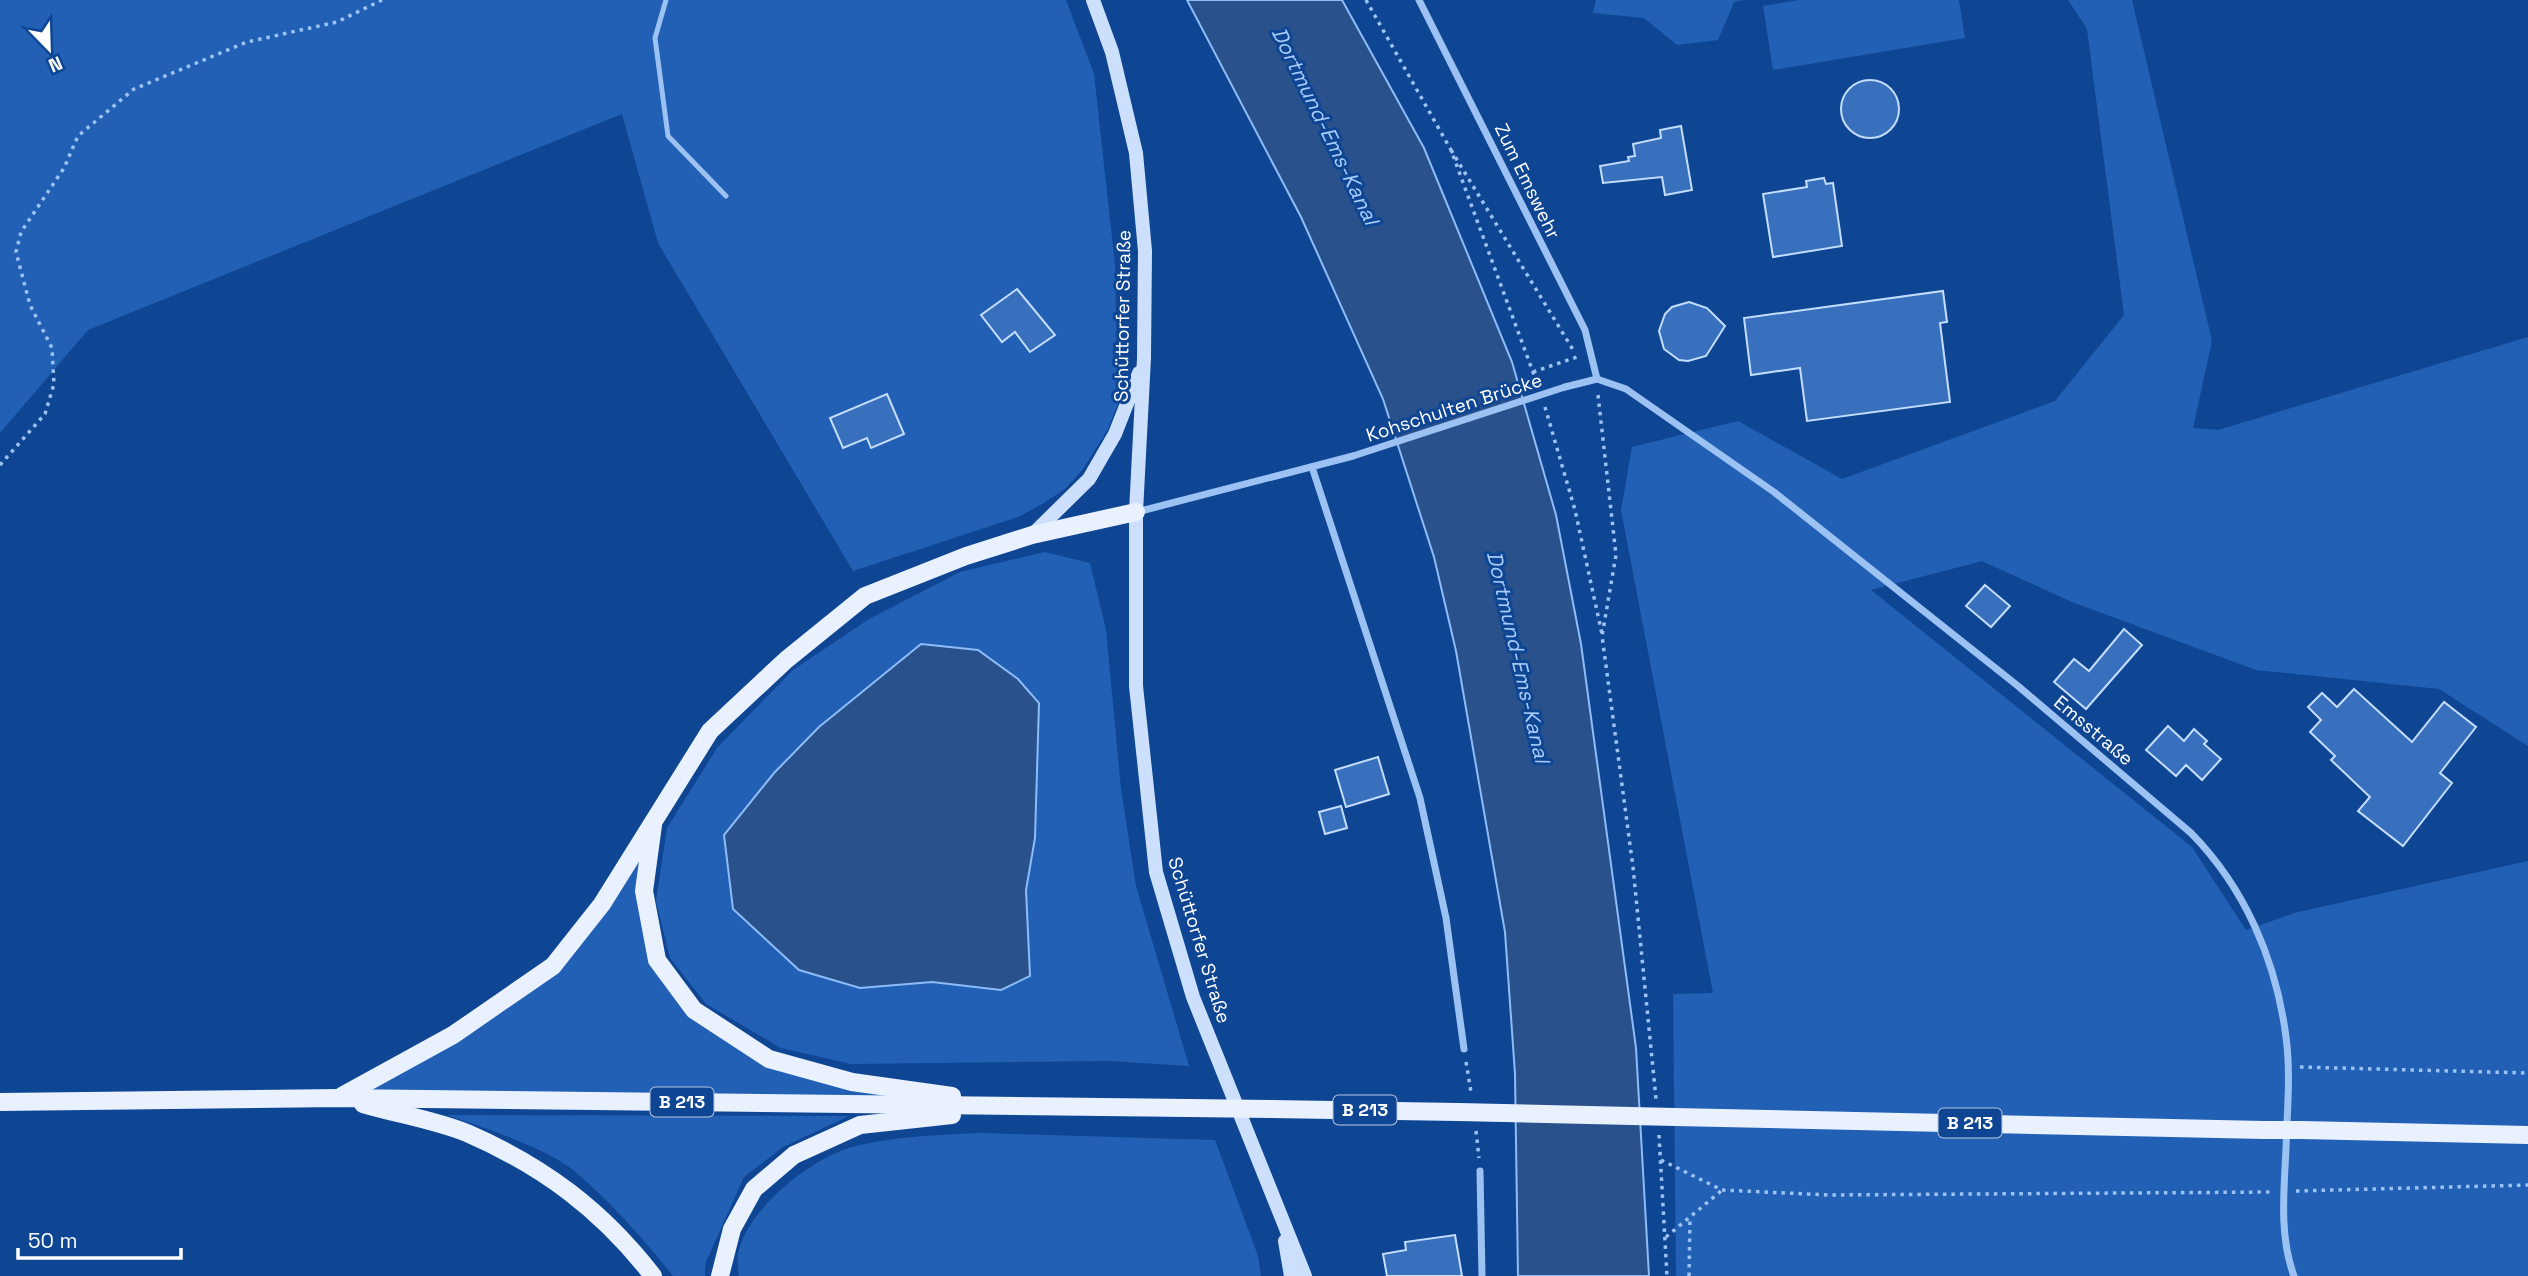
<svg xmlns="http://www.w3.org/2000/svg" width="2528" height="1276" font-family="'Space Grotesk',sans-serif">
	<rect width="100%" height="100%" fill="#0f4694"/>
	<g fill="#2160b4" fill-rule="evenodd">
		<path d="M0,0H1066L1094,74L1115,265L1118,404L1107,431L1083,469L1066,488L1044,503L1018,517L853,571L658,243L622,114L88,330L0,433Z"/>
		<path d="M1596,0H1744L1734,2L1718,40L1677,45L1644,18L1593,13Z"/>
		<path d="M1799,0H1959L1965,38L1773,70L1763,6Z"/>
		<path d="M2068,0H2132L2212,341L2193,428L2218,430L2528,337V746L2439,689L2256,670L2072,602L1982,561L1871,590L2192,847L2246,930L2294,913L2528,861V1276H1676L1673,994L1713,993L1621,510L1632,447L1738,421L1842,479L2055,401L2124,315L2087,29Z"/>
		<path d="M1045,552L1090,563L1106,630L1121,789L1136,886L1189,1066L1110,1061L851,1064L781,1048L706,1004L670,958L656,901L667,828L717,748L793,670L869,619L960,572ZM1035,838L1026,890L1030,976L1001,990L932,982L860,988Z"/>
		<path d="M654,817L643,892L656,961L694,1011L770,1060L853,1083L1024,1106L342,1097L554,966Z"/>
		<path d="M447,1115L849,1116L783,1147L744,1177L705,1264V1276H673C643,1238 609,1200 572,1169C543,1147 482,1127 447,1115Z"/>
		<path d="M980,1133L1215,1140L1258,1256L1261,1276H739C738,1269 737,1261 738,1254C747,1209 810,1159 852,1147C894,1136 937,1135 980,1133Z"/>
	</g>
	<g fill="#29518b" stroke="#8ebcf8" stroke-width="2">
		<path d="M1187,0H1342L1424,148L1512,362L1556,515L1581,644L1636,1048L1649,1276H1518L1515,1074L1505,932L1456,651L1434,557L1383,399L1301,217Z"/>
		<path d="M921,644L978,650L1018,679L1039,703L1035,838L1026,890L1030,976L1001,990L932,982L860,988L799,970L733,909L724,835L774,773L819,727Z"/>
	</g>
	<g fill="#3870bd" stroke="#c4ddfe" stroke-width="2">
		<circle cx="1870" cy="109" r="29"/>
		<path d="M1681,126L1692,190L1665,195L1662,177L1603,183L1600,166L1629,161L1628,157L1635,156L1633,144L1661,138L1660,130Z"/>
		<path d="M1824,178L1826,184L1833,183L1842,246L1773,257L1763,194L1807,187L1806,181Z"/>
		<path d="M1017,289L1055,335L1030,352L1015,332L1002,342L981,315Z"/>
		<path d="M1943,291L1947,322L1940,323L1950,402L1807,421L1800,368L1751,375L1744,318Z"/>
		<path d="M1689,302L1707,308L1725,326L1706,356L1688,361L1679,360L1664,349L1659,331L1665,314L1672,307Z"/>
		<path d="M887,394L904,434L871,448L867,438L843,448L830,418Z"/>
		<path d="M1985,585L2010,606L1991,627L1966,606Z"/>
		<path d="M2124,629L2142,645L2086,709L2054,682L2074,659L2089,671Z"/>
		<path d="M2354,689L2412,742L2444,702L2476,727L2440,773L2452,783L2403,846L2358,811L2370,797L2331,760L2335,756L2310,732L2321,720L2308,707L2322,693L2337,707Z"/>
		<path d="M2168,726L2184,741L2194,729L2207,741L2204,744L2221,759L2202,780L2186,765L2176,776L2146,750Z"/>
		<path d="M1378,757L1389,794L1346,807L1335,770Z"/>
		<path d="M1341,806L1347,828L1325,834L1319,812Z"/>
		<path d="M1455,1235L1462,1276H1387L1383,1254L1406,1250L1405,1242Z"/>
	</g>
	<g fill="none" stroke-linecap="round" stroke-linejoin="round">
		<g stroke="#9cc2f4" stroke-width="3.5" stroke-dasharray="3.5 5" stroke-linecap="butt">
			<path d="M1366,0L1451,150L1537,383"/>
			<path d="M1451,150L1575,353"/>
			<path d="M1533,372L1577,357"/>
			<path d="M1598,395L1616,555L1602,636L1633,867L1656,1099"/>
			<path d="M1545,407L1575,510L1602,634"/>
			<path d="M0,465L45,414L54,384L52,348L30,305L16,252L21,232L64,168L78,136L134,89L247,42L337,22L382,0"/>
			<path d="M1466,1062L1471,1092"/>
			<path d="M2300,1067L2528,1073"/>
			<path d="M1476,1131L1479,1158"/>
			<path d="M1659,1135L1667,1276"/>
			<path d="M1661,1160L1722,1190L1829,1195L2271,1192"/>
			<path d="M2296,1191L2528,1185"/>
			<path d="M1666,1237L1721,1191"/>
			<path d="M1689,1276L1690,1217"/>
		</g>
		<path stroke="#9cc2f4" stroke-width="5" d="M666,0L655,38L668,136L726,196"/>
		<g stroke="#9cc2f4" stroke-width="7">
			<path d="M1419,0L1585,330L1597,379"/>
			<path d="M1565,387L1597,379L1626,389L1774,492L2018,686L2191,833C2245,888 2276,960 2286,1037C2291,1074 2287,1112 2286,1149C2284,1190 2279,1236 2294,1276"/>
			<path d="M1312,467L1420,798L1446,918L1464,1049"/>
			<path d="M1137,512L1353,456"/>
			<path d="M1480,1171L1482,1276"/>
		</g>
		<g stroke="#cce0fd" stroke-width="14">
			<path d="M1093,0L1112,52L1136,153L1145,251L1144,358L1136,512V686L1156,872L1193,997L1305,1276"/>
			<path d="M1033,534L1089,479L1115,434L1139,373"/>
			<path d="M1285,1241L1291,1276"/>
		</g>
		<g stroke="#e9f1ff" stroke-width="18">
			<path d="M653,825L644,891L657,960L694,1010L769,1059L852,1082L952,1096"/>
			<path d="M342,1096L453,1035L553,966L602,904L710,731L786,660L865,596L966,556L1032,535L1136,512"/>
			<path d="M0,1102L339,1098L1188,1108"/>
			<path d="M363,1104C397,1114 435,1120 467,1133C543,1166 602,1210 653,1276"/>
			<path d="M1271,1109L1458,1112"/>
			<path d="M1675,1117L2264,1130"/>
			<path d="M2301,1130L2528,1135"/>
			<path d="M720,1276L732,1229L754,1189L794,1155L860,1125L952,1115"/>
		</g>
		<path stroke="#9cc2f4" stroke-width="7" d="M1353,456L1565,387"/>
		<g stroke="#e9f1ff" stroke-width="18">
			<path d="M1188,1108L1271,1109"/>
			<path d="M1458,1112L1675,1117"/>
			<path d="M2264,1130H2301"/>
		</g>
	</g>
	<g text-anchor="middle" stroke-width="6" stroke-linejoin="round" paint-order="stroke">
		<g fill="#0f4694" stroke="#b7c8df" stroke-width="2">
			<rect x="650.5" y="1087.5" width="63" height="29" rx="5"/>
			<rect x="1333.5" y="1095.5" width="63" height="29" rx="5"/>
			<rect x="1938.5" y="1108.5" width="63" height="29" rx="5"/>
		</g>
		<g font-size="18" font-weight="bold" fill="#fff">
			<text x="682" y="1108">B 213</text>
			<text x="1365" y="1116">B 213</text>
			<text x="1970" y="1129">B 213</text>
		</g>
		<g font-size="19" fill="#fff" stroke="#0f4694">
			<text transform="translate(1528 181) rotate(64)" y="7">Zum Emswehr</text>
			<text transform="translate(1122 316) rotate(-89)" y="7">Schüttorfer Straße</text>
			<text transform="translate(1454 407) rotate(-18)" y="7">Kohschulten Brücke</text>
			<text transform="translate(2094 730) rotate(40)" y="7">Emsstraße</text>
			<text transform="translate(1200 940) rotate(73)" y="7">Schüttorfer Straße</text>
		</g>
		<g font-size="21" font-style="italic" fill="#a8ccfb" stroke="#0f4694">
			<text transform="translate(1325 126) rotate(64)" y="7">Dortmund-Ems-Kanal</text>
			<text transform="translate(1518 657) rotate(77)" y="7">Dortmund-Ems-Kanal</text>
		</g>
	</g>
	<g transform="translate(49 49) rotate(157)" stroke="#0f4694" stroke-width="5" paint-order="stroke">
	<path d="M0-5L12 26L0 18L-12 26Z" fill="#ffffff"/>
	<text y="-10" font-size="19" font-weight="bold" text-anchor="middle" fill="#ffffff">N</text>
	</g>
	<path d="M18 1248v10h163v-10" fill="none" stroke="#ffffff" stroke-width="3.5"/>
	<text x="28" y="1248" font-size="21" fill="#ffffff" stroke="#0f4694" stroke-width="5" paint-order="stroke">50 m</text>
</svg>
